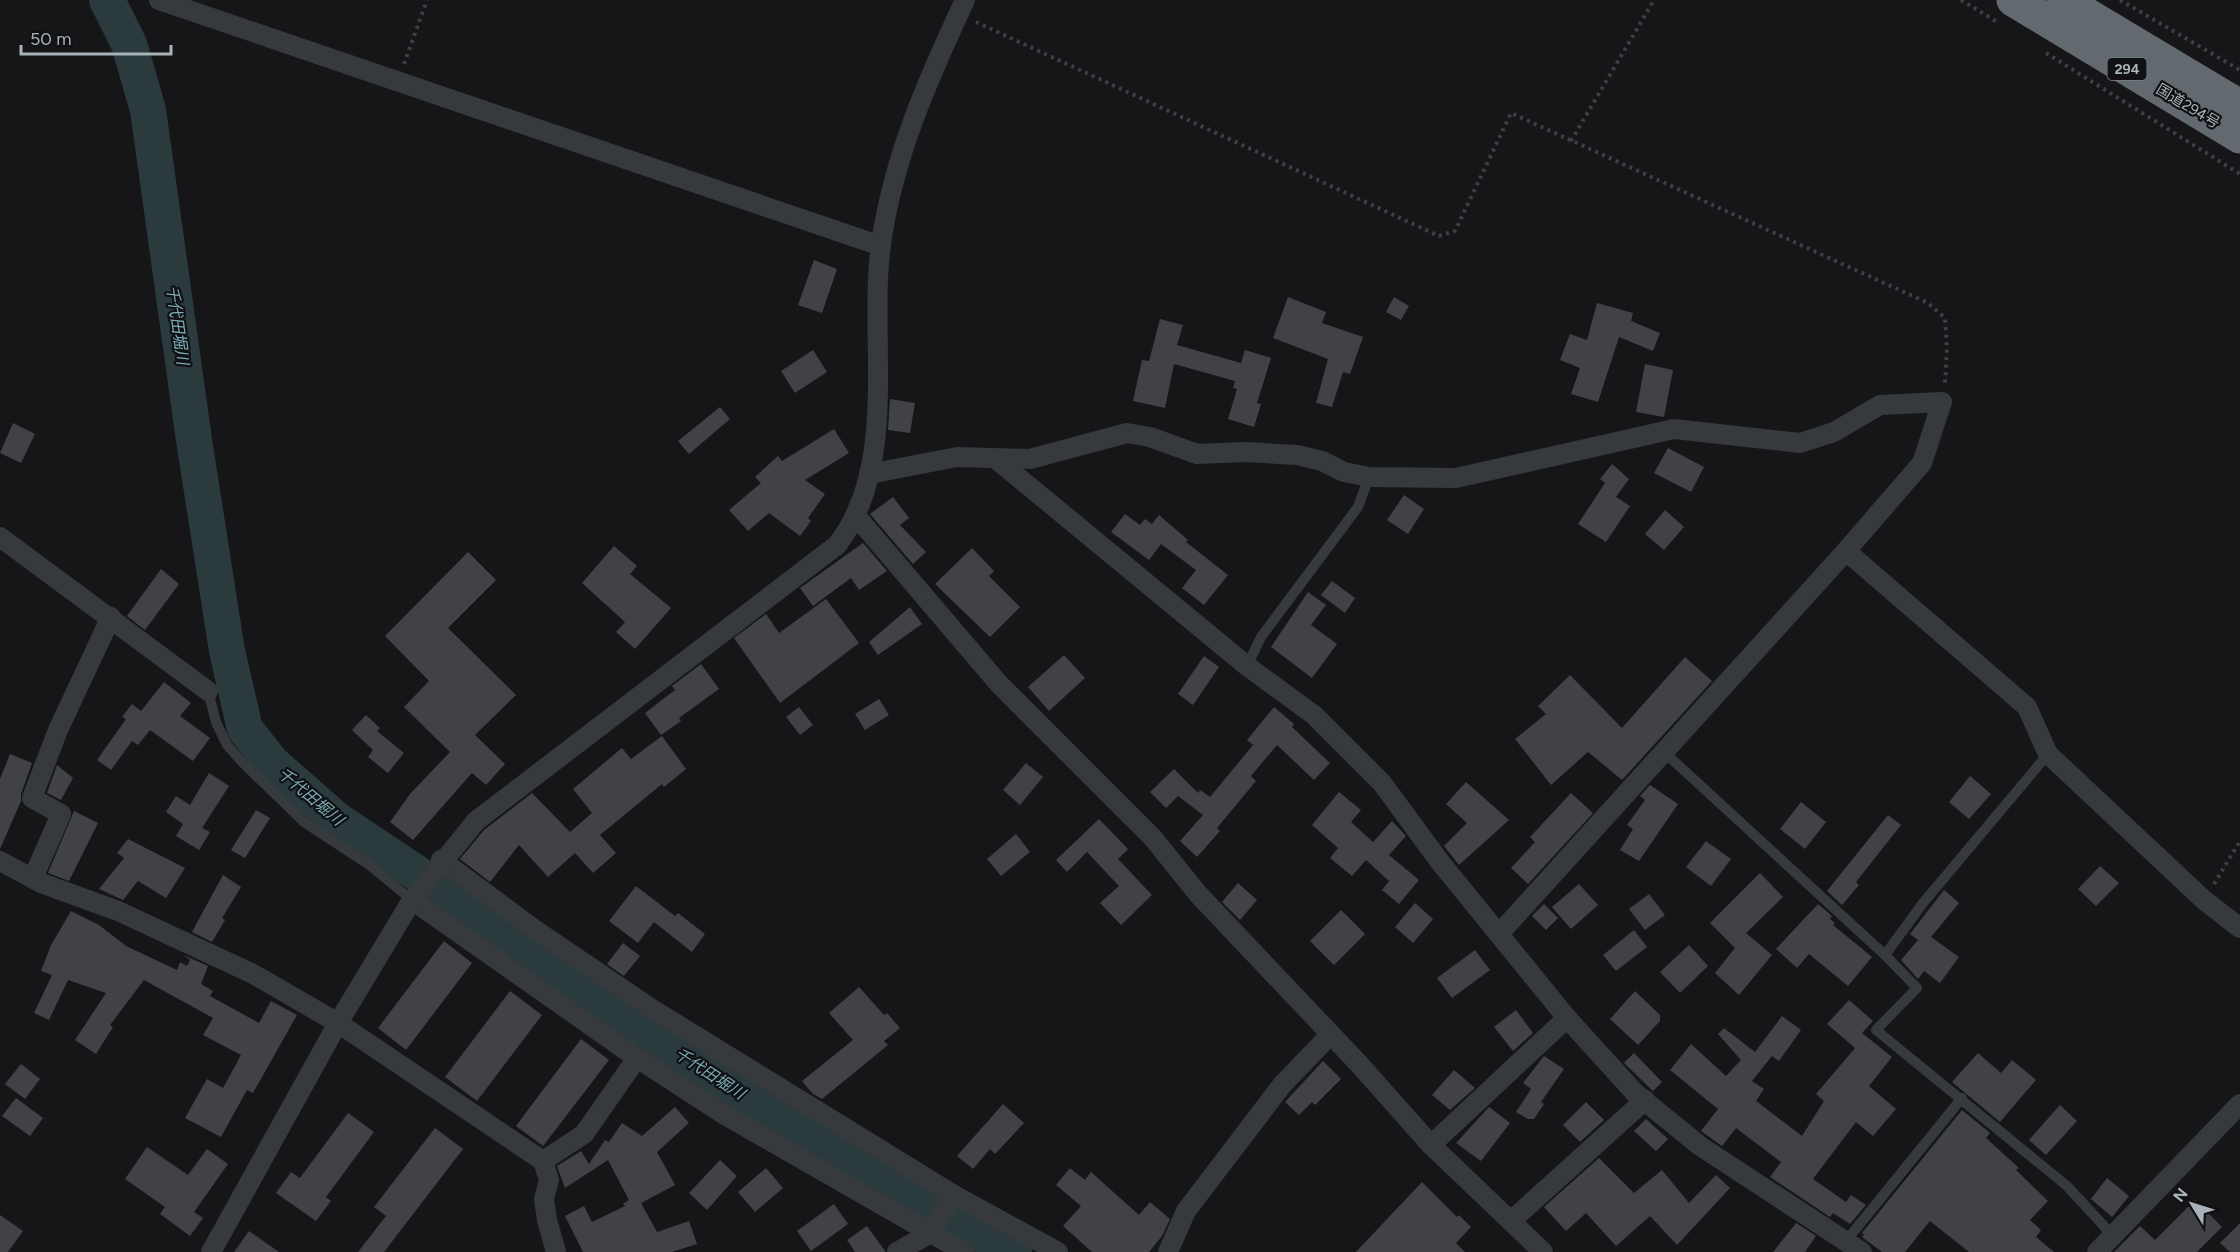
<svg xmlns="http://www.w3.org/2000/svg" width="2240" height="1252" font-family="Figtree,'Noto Sans JP',sans-serif">
	<rect width="100%" height="100%" fill="#161618"/>
	<g fill="none" stroke-linecap="round" stroke-linejoin="round">
		<path stroke="#2b3a3d" stroke-width="36" d="M107,0L129,44L148,110L194,440L227,651L245,729L272,763L337,820L526,946L595,997L770,1112L946,1216L1014,1252"/>
	</g>
	<g fill="#404245">
		<path d="M814,260L837,269L822,313L798,305Z"/>
		<path d="M1288,297L1326,312L1322,323L1363,337L1350,374L1343,372L1332,407L1316,403L1328,359L1273,338Z"/>
		<path d="M1394,297L1409,306L1401,320L1386,312Z"/>
		<path d="M1597,303L1633,313L1631,321L1660,333L1653,351L1619,337L1598,402L1571,394L1580,368L1560,360L1570,334L1587,340Z"/>
		<path d="M1160,319L1183,325L1177,345L1241,363L1245,350L1271,358L1257,403L1261,404L1254,427L1228,419L1237,389L1233,388L1235,381L1174,364L1165,408L1133,401L1142,360L1149,361Z"/>
		<path d="M813,350L827,372L795,393L781,371Z"/>
		<path d="M1645,364L1673,370L1664,417L1636,412Z"/>
		<path d="M890,399L915,403L910,433L888,430Z"/>
		<path d="M720,407L730,419L689,454L678,441Z"/>
		<path d="M13,423L35,434L21,463L0,453Z"/>
		<path d="M834,429L849,453L805,480L825,494L808,518L811,521L800,536L769,513L748,531L729,510L761,483L755,477L778,456L782,461Z"/>
		<path d="M1668,448L1704,467L1691,492L1654,473Z"/>
		<path d="M1612,464L1629,479L1616,497L1630,506L1606,542L1578,524L1605,483L1600,479Z"/>
		<path d="M1404,495L1424,509L1408,534L1387,520Z"/>
		<path d="M893,497L909,518L900,525L926,552L913,564L870,514Z"/>
		<path d="M1665,510L1684,527L1664,550L1645,534Z"/>
		<path d="M1125,514L1140,525L1145,519L1152,524L1159,515L1188,540L1186,542L1228,575L1204,605L1182,588L1196,570L1161,544L1149,560L1111,532Z"/>
		<path d="M863,543L887,571L859,590L851,578L813,606L800,588Z"/>
		<path d="M614,546L637,566L630,574L671,608L635,649L616,632L625,622L582,583Z"/>
		<path d="M972,548L994,571L989,576L1020,607L990,637L935,584Z"/>
		<path d="M468,552L496,580L448,628L516,695L475,735L505,764L486,785L472,773L413,840L390,822L410,794L450,752L404,707L429,681L385,636Z"/>
		<path d="M161,569L179,584L145,630L127,616Z"/>
		<path d="M1332,581L1355,598L1345,613L1321,595Z"/>
		<path d="M1308,592L1326,605L1311,625L1337,644L1312,678L1271,647Z"/>
		<path d="M826,599L859,643L780,703L734,638L766,614L779,633Z"/>
		<path d="M910,607L922,624L878,655L869,642Z"/>
		<path d="M1064,655L1085,678L1049,711L1028,687Z"/>
		<path d="M1204,656L1219,667L1193,705L1178,694Z"/>
		<path d="M1685,657L1712,681L1622,780L1588,752L1551,785L1515,739L1546,714L1538,706L1570,675L1622,728Z"/>
		<path d="M701,664L719,689L679,718L681,721L661,735L645,713L675,690L672,686Z"/>
		<path d="M164,682L191,703L180,716L210,738L193,761L150,730L138,745L132,741L111,770L97,760L126,719L122,717L132,704L141,711Z"/>
		<path d="M879,699L889,715L865,730L855,714Z"/>
		<path d="M799,707L813,725L800,735L786,717Z"/>
		<path d="M1274,707L1294,724L1292,727L1330,763L1314,780L1277,745L1251,776L1256,781L1217,828L1220,831L1197,857L1180,841L1203,815L1178,796L1166,808L1150,792L1174,769L1198,793L1200,790L1210,797L1253,745L1247,740Z"/>
		<path d="M366,715L380,728L377,731L404,753L388,773L368,757L373,750L352,730Z"/>
		<path d="M662,736L686,769L664,787L662,784L600,835L616,853L593,873L575,853L548,877L519,845L490,882L460,859L484,830L532,793L570,832L592,813L573,789L622,748L631,759Z"/>
		<path d="M10,754L32,763L21,794V801L0,849V779Z"/>
		<path d="M1026,763L1043,777L1020,805L1003,790Z"/>
		<path d="M57,765L73,778L61,800L47,793Z"/>
		<path d="M209,773L229,786L202,828L210,832L199,850L176,836L183,824L166,812L176,796L190,805Z"/>
		<path d="M1970,776L1991,794L1969,819L1949,802Z"/>
		<path d="M1466,782L1509,820L1459,865L1444,846L1467,823L1446,804Z"/>
		<path d="M1650,785L1678,804L1639,861L1620,850L1633,829L1627,825L1645,800L1640,796Z"/>
		<path d="M1339,792L1361,810L1351,822L1373,842L1392,821L1406,836L1389,855L1419,880L1399,904L1382,890L1389,881L1366,860L1352,876L1330,858L1338,848L1312,825Z"/>
		<path d="M1571,793L1593,813L1528,884L1511,868L1535,842L1530,837Z"/>
		<path d="M1801,802L1826,822L1805,849L1780,829Z"/>
		<path d="M256,810L270,818L245,858L231,850Z"/>
		<path d="M74,811L98,823L69,881L48,873Z"/>
		<path d="M1888,815L1901,825L1856,882L1859,885L1842,905L1827,891Z"/>
		<path d="M1099,819L1128,849L1118,859L1152,895L1121,925L1100,903L1119,886L1087,852L1067,872L1056,860Z"/>
		<path d="M1016,834L1030,852L1001,876L987,859Z"/>
		<path d="M128,839L185,868L166,898L138,881L123,900L99,889L124,858L117,853Z"/>
		<path d="M1706,841L1731,859L1711,886L1686,867Z"/>
		<path d="M2100,866L2119,883L2096,906L2078,889Z"/>
		<path d="M1760,873L1783,897L1746,933L1772,955L1739,995L1715,973L1735,948L1710,923Z"/>
		<path d="M223,875L241,887L222,918L225,920L212,942L192,932Z"/>
		<path d="M1238,883L1257,900L1240,920L1222,902Z"/>
		<path d="M1579,884L1598,905L1571,929L1552,907Z"/>
		<path d="M636,886L675,916L678,913L705,934L692,952L654,922L638,943L609,921Z"/>
		<path d="M1944,890L1959,903L1931,937L1959,957L1940,983L1924,971L1918,979L1901,960L1918,940L1910,934Z"/>
		<path d="M1649,894L1665,915L1645,930L1629,909Z"/>
		<path d="M1415,903L1433,919L1413,943L1395,927Z"/>
		<path d="M1544,904L1558,918L1546,930L1532,916Z"/>
		<path d="M1818,904L1832,916L1830,919L1835,923L1833,925L1872,957L1848,986L1809,954L1797,968L1776,949Z"/>
		<path d="M1341,910L1365,934L1334,965L1310,941Z"/>
		<path d="M71,911L99,925L126,946L177,970L180,962L187,966L190,960L183,955L208,966L201,984L213,991L210,996L259,1023L271,1001L297,1015L253,1093L247,1090L221,1137L185,1118L207,1079L223,1088L241,1055L203,1035L213,1018L144,980L110,1025L113,1027L96,1054L75,1040L106,993L68,980L49,1020L34,1013L52,975L41,971L51,945Z"/>
		<path d="M1634,930L1647,947L1616,971L1603,955Z"/>
		<path d="M444,941L472,963L406,1050L378,1028Z"/>
		<path d="M623,943L640,956L624,976L607,964Z"/>
		<path d="M1689,945L1708,966L1680,993L1660,972Z"/>
		<path d="M1475,950L1490,970L1452,998L1437,978Z"/>
		<path d="M859,987L884,1015L887,1013L900,1028L884,1041L888,1045L822,1099L812,1093L802,1081L853,1040L829,1013Z"/>
		<path d="M510,991L542,1015L477,1101L445,1077Z"/>
		<path d="M1635,991L1660,1015V1021L1638,1045L1610,1019Z"/>
		<path d="M1849,1000L1873,1021L1862,1033L1892,1057L1869,1086L1896,1109L1873,1136L1856,1122L1813,1179L1846,1202L1851,1195L1866,1205L1850,1224L1833,1213L1830,1217L1770,1177L1781,1162L1736,1128L1722,1146L1701,1131L1718,1109L1670,1070L1691,1044L1726,1076L1741,1060L1718,1034L1724,1028L1755,1052L1782,1016L1801,1030L1779,1061L1772,1056L1752,1081L1764,1089L1756,1101L1802,1136L1824,1101L1816,1094L1855,1048L1827,1024Z"/>
		<path d="M1516,1010L1533,1033L1513,1051L1494,1027Z"/>
		<path d="M581,1039L609,1060L543,1146L516,1126Z"/>
		<path d="M1634,1053L1662,1082L1653,1091L1624,1063Z"/>
		<path d="M1978,1053L2001,1073L2012,1060L2036,1080L2000,1122L1952,1082Z"/>
		<path d="M1544,1056L1564,1069L1541,1102L1544,1104L1534,1119H1528L1516,1112L1531,1089L1523,1083Z"/>
		<path d="M1323,1061L1341,1079L1315,1105L1312,1102L1299,1115L1285,1102Z"/>
		<path d="M21,1064L40,1079L25,1099L5,1084Z"/>
		<path d="M1454,1070L1475,1088L1450,1110L1432,1095Z"/>
		<path d="M16,1098L43,1118L30,1136L2,1116Z"/>
		<path d="M1586,1102L1604,1120L1580,1142L1563,1125Z"/>
		<path d="M1003,1104L1024,1123L995,1154L990,1149L973,1169L957,1156Z"/>
		<path d="M2060,1105L2077,1121L2046,1155L2029,1140Z"/>
		<path d="M675,1107L689,1123L657,1152L675,1185L641,1203L657,1232L689,1221L697,1244L672,1252H583L565,1216L584,1206L592,1222L625,1206L623,1204L629,1200L608,1160L565,1188L557,1166L581,1151L589,1164L605,1140L609,1142L622,1123L642,1136Z"/>
		<path d="M1489,1107L1510,1123L1481,1161L1456,1143Z"/>
		<path d="M1962,1110L1990,1133L1986,1138L2019,1168L2016,1170L2048,1201L2030,1220L2041,1230L2036,1237L2054,1252H1969L1930,1221L1905,1252H1882L1862,1237L1864,1235L1862,1233Z"/>
		<path d="M348,1113L374,1132L326,1197L331,1201L316,1221L276,1193L291,1172L300,1178Z"/>
		<path d="M1646,1119L1668,1139L1656,1151L1634,1131Z"/>
		<path d="M435,1128L463,1149L384,1252H358L386,1216L374,1207Z"/>
		<path d="M147,1147L188,1175L207,1149L228,1164L194,1212L203,1218L190,1236L160,1214L165,1207L125,1179Z"/>
		<path d="M1599,1158L1634,1193L1662,1170L1689,1203L1716,1175L1730,1188L1677,1245L1650,1216L1616,1246L1586,1213L1566,1231L1544,1207Z"/>
		<path d="M720,1160L737,1176L707,1210L689,1193Z"/>
		<path d="M766,1168L783,1188L755,1212L738,1192Z"/>
		<path d="M1070,1168L1085,1180L1091,1172L1139,1215L1150,1202L1170,1219L1162,1236L1149,1252H1092L1063,1226L1081,1206L1056,1185Z"/>
		<path d="M2107,1178L2129,1196L2112,1217L2091,1199Z"/>
		<path d="M1422,1182L1457,1217L1459,1215L1471,1227L1456,1243L1465,1252H1356Z"/>
		<path d="M2195,1200L2222,1227L2197,1252H2114L2140,1226L2155,1240Z"/>
		<path d="M834,1204L848,1224L811,1251L797,1231Z"/>
		<path d="M0,1215L23,1231L8,1252H0Z"/>
		<path d="M1796,1223L1816,1236L1805,1252H1773Z"/>
		<path d="M2240,1223V1252H2230L2220,1243Z"/>
		<path d="M867,1226L885,1251V1252H855L847,1240Z"/>
		<path d="M249,1231L279,1252H234Z"/>
	</g>
	<g fill="none" stroke-linecap="round" stroke-linejoin="round">
		<g stroke="#3c4144" stroke-width="4" stroke-dasharray="3 4.5" stroke-linecap="butt">
			<path d="M1961,0L1999,23"/>
			<path d="M2120,0L2240,70"/>
			<path d="M976,22L1439,236L1455,231L1511,113L1928,303L1945,318L1947,348L1945,384"/>
			<path d="M2046,53L2240,174"/>
			<path d="M404,64L427,0"/>
			<path d="M1571,141L1654,0"/>
			<path d="M2214,884L2240,841"/>
		</g>
		<g stroke="#363a3d" stroke-width="10">
			<path d="M1247,666L1261,637L1358,507L1369,477"/>
			<path d="M208,691L216,722L227,745L243,763L304,822L368,864L412,900"/>
			<path d="M1664,752L1885,955L1923,903L2048,754"/>
			<path d="M1885,955L1917,988L1876,1030L2067,1186L2104,1226L2111,1237"/>
			<path d="M1846,1241L1962,1098"/>
		</g>
		<g stroke="#363a3d" stroke-width="20">
			<path d="M159,0L881,246"/>
			<path d="M996,459L1247,666L1314,715L1382,783L1440,862L1567,1018L1635,1093L1700,1146L1862,1252"/>
			<path d="M869,474L957,457L1030,459L1127,433L1150,437L1197,454L1246,452L1297,455L1322,461L1344,472L1369,477L1456,478L1674,429L1800,443L1834,432L1880,405L1942,402L1922,463L1846,551L1499,934"/>
			<path d="M856,516L999,684L1153,838L1198,894L1359,1064L1431,1145L1543,1252"/>
			<path d="M0,537L208,691"/>
			<path d="M1846,551L2027,707L2048,754L2204,900L2240,928"/>
			<path d="M441,860L534,929L652,1009L954,1195L1058,1252"/>
			<path d="M0,861L41,883L118,911L253,974L338,1023L543,1161L584,1134L637,1058"/>
			<path d="M33,878L61,814L32,798L58,730L111,617"/>
			<path d="M412,900L637,1058L725,1115L964,1252"/>
			<path d="M1431,1145L1567,1018"/>
			<path d="M543,1161L549,1180L544,1199L547,1220L556,1252"/>
			<path d="M1511,1221L1645,1100"/>
			<path d="M211,1252L338,1023L412,900L476,821L837,545C900,464 868,340 881,244C893,158 928,79 965,0"/>
			<path d="M897,1252L929,1234L954,1195"/>
			<path d="M1168,1252L1186,1211L1282,1085L1330,1035"/>
			<path d="M2097,1252L2240,1104"/>
		</g>
		<g stroke="#62696f" stroke-width="33">
			<path d="M2013,0L2240,137"/>
			<path d="M2063,0L2240,106"/>
		</g>
	</g>
	<g text-anchor="middle" stroke-width="4.5" stroke-linejoin="round" paint-order="stroke">
		<rect fill="#111113" stroke="#7a8287" stroke-width="1.5" x="2107.5" y="58" width="39" height="22" rx="4.5"/>
		<g font-size="14" font-weight="bold" fill="#a7b2b9">
			<text x="2127" y="74">294</text>
		</g>
		<g font-size="15" fill="#a7b2b9" stroke="#111113">
			<text transform="translate(2188 106) rotate(31)" y="5">国道294号</text>
		</g>
		<g font-size="16" font-style="italic" fill="#7badb7" stroke="#111113">
			<text transform="translate(178 325) rotate(82)" y="6">千代田堀川</text>
			<text transform="translate(311 796) rotate(40)" y="6">千代田堀川</text>
			<text transform="translate(710 1073) rotate(33)" y="6">千代田堀川</text>
		</g>
	</g>
	<g transform="translate(2192 1204) rotate(308)" stroke="#111113" stroke-width="4.5" paint-order="stroke">
	<path d="M0-4.5L10 22L0 15L-10 22Z" fill="#a7b2b9"/>
	<text y="-9" font-size="16" font-weight="bold" text-anchor="middle" fill="#a7b2b9">N</text>
	</g>
	<path d="M21 45v9h150v-9" fill="none" stroke="#a7b2b9" stroke-width="3"/>
	<text x="30" y="45" font-size="18" fill="#a7b2b9" stroke="#111113" stroke-width="4.5" paint-order="stroke">50 m</text>
</svg>
